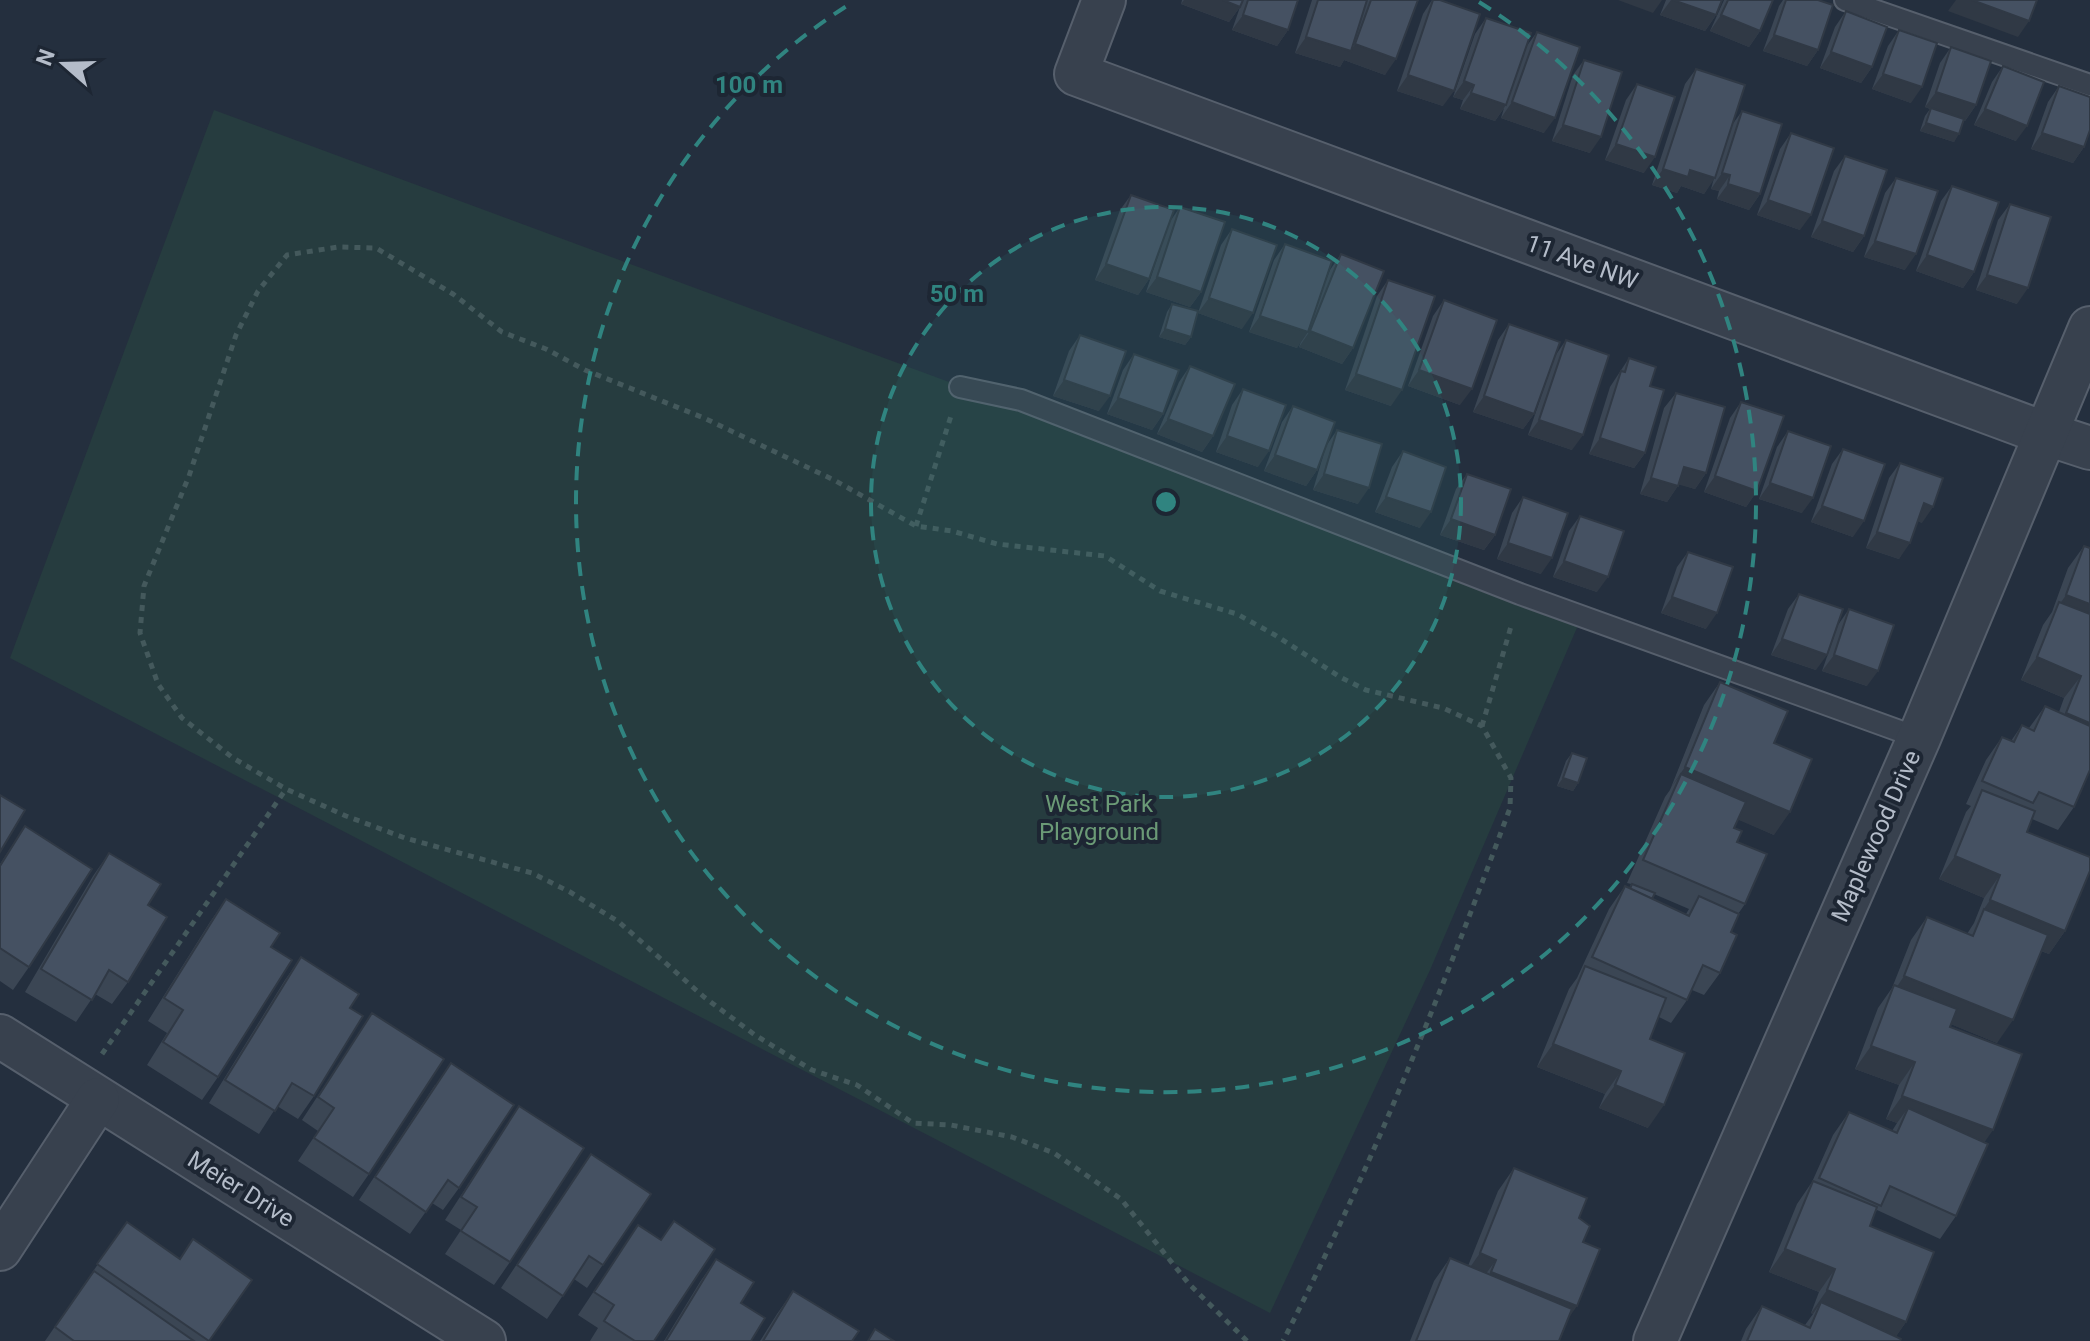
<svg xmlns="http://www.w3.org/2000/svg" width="2090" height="1341" font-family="Roboto,sans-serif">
	<rect width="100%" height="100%" fill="#242f3e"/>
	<path fill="#263c3f" d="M214,110L1582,616L1430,970L1270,1313L10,658Z"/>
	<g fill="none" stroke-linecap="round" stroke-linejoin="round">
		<g stroke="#565f6c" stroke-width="24">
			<g id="lane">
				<path d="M1845,0L2090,85"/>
				<path d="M960,387L1021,400L1520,594L1919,738"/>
			</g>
		</g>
		<g stroke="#565f6c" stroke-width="46">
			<g id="street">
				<path d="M1104,0L1076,74L2044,433L2090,448"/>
				<path d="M0,1036L484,1341"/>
				<path d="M0,1249L98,1099"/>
				<path d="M1655,1341L1919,738L2090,328"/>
			</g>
		</g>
		<g stroke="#44595c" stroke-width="5" stroke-dasharray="6 6" stroke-linecap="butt">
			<path d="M916,526L951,416"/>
			<path d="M1482,726L1512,623"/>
			<path d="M102,1054L286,789"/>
			<path d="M1247,1341L1189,1284L1121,1199L1054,1153L1012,1137L951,1125L913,1123L857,1085L812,1070L755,1035L704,997L619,922L570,892L532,873L405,838L346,816L286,789L233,758L182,718L158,684L140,633L144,586L189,476L236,335L258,291L287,255L338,247L376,248L453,294L502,332L546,349L585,370L704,418L834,480L916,526L952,531L997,544L1105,556L1160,591L1237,614L1275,635L1340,677L1366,690L1443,708L1482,726L1511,778L1510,808C1443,989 1371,1169 1283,1341"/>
		</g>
		<use href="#lane" stroke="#38414e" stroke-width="20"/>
		<use href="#street" stroke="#38414e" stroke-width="42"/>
	</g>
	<g fill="#3b4654" fill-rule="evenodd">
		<path d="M1182,0H1298L1288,30L1277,46L1232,30L1240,7L1229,22L1181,4Z"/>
		<path d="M1312,0H1418L1385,75L1344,60L1340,67L1295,53Z"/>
		<path d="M1432,0H1440L1443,106L1397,91L1423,14Z"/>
		<path d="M1666,0H1722L1716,15L1705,31L1660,15Z"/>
		<path d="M1724,0H1773L1760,31L1749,47L1710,31Z"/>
		<path d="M1783,0H1818V50L1807,66L1763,51L1779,6Z"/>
		<path d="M1846,11L1872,67L1861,83L1820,68L1835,27Z"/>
		<path d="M1486,18L1526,47L1537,32L1544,133L1501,118L1504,108L1495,121L1460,109L1463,100L1453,97L1475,34Z"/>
		<path d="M1899,30L1911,103L1872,89L1888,46Z"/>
		<path d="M1951,47L1976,105L1965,121H1964L1954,142L1920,131L1925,116L1930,109L1925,107L1940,63Z"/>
		<path d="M1584,60L1590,153L1552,141L1573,75Z"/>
		<path d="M2003,66L2016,141L1974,125L1992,82Z"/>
		<path d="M1696,69L1732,125L1742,111L1760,194L1749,210L1717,199L1719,191L1711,189L1714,178L1704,194L1681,186L1677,193L1652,185L1685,84Z"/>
		<path d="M1637,84L1644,173L1605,160L1626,100Z"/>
		<path d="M2059,86L2084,147L2073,163L2031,149L2048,102Z"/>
		<path d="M1791,133L1800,230L1757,215L1780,149Z"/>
		<path d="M1845,156L1864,236L1853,252L1811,237L1834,171Z"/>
		<path d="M1896,178L1905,270L1864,257L1885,193Z"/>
		<path d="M1952,186L1974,272L1963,288L1916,271L1941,201Z"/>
		<path d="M1131,195L1149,279L1138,295L1095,280L1120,210Z"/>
		<path d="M2010,204L2017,304L1976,290L1998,220Z"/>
		<path d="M1180,207L1201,292L1190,307L1146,292L1169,223Z"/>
		<path d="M1232,229L1242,329L1198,313L1221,245Z"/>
		<path d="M1285,244L1324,285L1330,270L1341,254L1353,348L1342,364L1299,347L1301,341L1297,348L1249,332L1274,260Z"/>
		<path d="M1388,280L1391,406L1345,390L1377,296Z"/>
		<path d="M1444,300L1460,405L1408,386L1433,316Z"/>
		<path d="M1172,304L1191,337L1185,345L1159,337L1167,312Z"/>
		<path d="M1509,324L1534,414L1523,429L1473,412L1498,340Z"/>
		<path d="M1080,335L1099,411L1053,396L1069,351Z"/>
		<path d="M1566,340L1572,450L1528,435L1555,356Z"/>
		<path d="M1134,354L1163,414L1152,430L1107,414L1123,370Z"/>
		<path d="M1629,358L1650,386L1645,453L1634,468L1589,454L1610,387Z"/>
		<path d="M1190,366L1213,436L1202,452L1157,434L1179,382Z"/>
		<path d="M1243,389L1258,467L1216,452L1232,405Z"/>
		<path d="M1676,393L1706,473L1695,489L1679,484L1667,502L1640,494L1664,408Z"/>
		<path d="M1741,402L1757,491L1746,507L1704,492L1730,418Z"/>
		<path d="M1293,406L1317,470L1306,486L1264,471L1282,422Z"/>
		<path d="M1337,430L1358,504L1313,490L1326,446Z"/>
		<path d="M1788,431L1802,513L1759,499L1777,447Z"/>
		<path d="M1843,449L1853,537L1811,522L1832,464Z"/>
		<path d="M1403,451L1420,528L1375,512L1392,467Z"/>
		<path d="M1900,463L1922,523L1918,521L1899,559L1866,548L1889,478Z"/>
		<path d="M1467,474L1495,535L1484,550L1440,535L1456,489Z"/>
		<path d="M1523,497L1541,574L1497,559L1512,513Z"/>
		<path d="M1580,516L1597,592L1553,577L1569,531Z"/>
		<path d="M2084,546L2090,548L2074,807L2058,830L2032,819L2027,832L2065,931L2049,954L2041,951L1997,1043L1951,1024L1950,1027L1985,1142L1956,1216L1940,1239L1877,1210L1874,1215L1870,1226L1906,1322L1896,1336L1900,1341H1741L1746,1329L1762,1306L1805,1325L1813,1314L1811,1313L1819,1292L1769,1272L1797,1204L1812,1182L1833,1135L1849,1112L1892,1131L1897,1123L1886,1119L1899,1085L1855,1069L1878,1008L1892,988L1911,940L1927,917L1967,934L1974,923L1984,898L1939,879L1966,812L1971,806L1966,804L1986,760L2002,737L2011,741L2022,725L2029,728L2045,706L2059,712L2064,698L2021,680L2043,625L2052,612L2068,568Z"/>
		<path d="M1688,552L1706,629L1661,613L1677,567Z"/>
		<path d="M1799,594L1816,670L1771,655L1788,609Z"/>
		<path d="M1849,609L1867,686L1822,671L1838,625Z"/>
		<path d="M1720,682L1774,743V835L1738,819L1734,828L1745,904L1738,914L1731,932L1720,973L1704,995L1692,990L1687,1000L1671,1023L1659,1017L1650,1039L1648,1128L1599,1108L1605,1094L1537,1067L1569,989L1577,978L1609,909L1625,886L1629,888L1631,884L1627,883L1665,797L1670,790L1704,705ZM1654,894L1689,909L1686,914L1652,899Z"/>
		<path d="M1572,753L1578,783L1573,791L1557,786L1566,761Z"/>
		<path d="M25,826L29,967L13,990L0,981V864Z"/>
		<path d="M109,853L148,905L128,982L112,1004L95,994L76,1022L25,992L93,876Z"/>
		<path d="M226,899L271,947L218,1077L202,1100L147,1065L167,1033L148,1021L210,922Z"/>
		<path d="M301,957L350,1008L314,1096L298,1119L277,1106L259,1134L209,1103L285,980Z"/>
		<path d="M372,1013L369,1174L353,1197L298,1161L318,1131L302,1120Z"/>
		<path d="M435,1085L459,1188L443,1210L432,1203L410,1234L359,1200Z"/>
		<path d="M519,1106L510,1262L494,1285L445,1254L461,1230L445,1220Z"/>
		<path d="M1514,1168L1579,1218L1583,1242L1567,1321L1559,1341H1410L1434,1281L1450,1258L1468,1266L1498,1191Z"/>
		<path d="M575,1177L651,1194L587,1288L574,1279L547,1319L501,1288Z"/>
		<path d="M127,1222L209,1341H45Z"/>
		<path d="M638,1225L654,1341H590L598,1328L578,1315Z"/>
		<path d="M716,1259L741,1303L751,1341H664L700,1282Z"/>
		<path d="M793,1291L852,1341H760L777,1314Z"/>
	</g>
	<g fill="#303945">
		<path d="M1184,0H1223L1240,7L1229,22L1181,4Z"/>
		<path d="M1618,0H1662L1653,13Z"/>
		<path d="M1671,0H1673L1716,15L1705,31L1660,15Z"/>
		<path d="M1956,0H1972L2029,21L2018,37L1948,11Z"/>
		<path d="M1243,15L1288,30L1277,46L1232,30Z"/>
		<path d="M1721,15L1760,31L1749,47L1710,31Z"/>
		<path d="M1774,35L1818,50L1807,66L1763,51Z"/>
		<path d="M1306,37L1351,51L1355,44L1396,59L1385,75L1344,60L1340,67L1295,53Z"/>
		<path d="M1831,52L1872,67L1861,83L1820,68Z"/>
		<path d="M1883,74L1922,87L1911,103L1872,89Z"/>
		<path d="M1408,75L1454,91L1443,106L1397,91Z"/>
		<path d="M1464,81L1474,85L1463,100L1453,97Z"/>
		<path d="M1936,92L1976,105L1965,121L1925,107Z"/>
		<path d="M1471,93L1506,105L1495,121L1460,109Z"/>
		<path d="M1512,102L1555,118L1544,133L1501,118Z"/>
		<path d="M1985,109L2027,126L2016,141L1974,125Z"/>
		<path d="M1926,123L1959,134L1954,142L1920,131Z"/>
		<path d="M1563,125L1601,137L1590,153L1552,141Z"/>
		<path d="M2042,133L2084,147L2073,163L2031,149Z"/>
		<path d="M1616,144L1655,157L1644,173L1605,160Z"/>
		<path d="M1663,169L1690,170L1715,178L1704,194L1681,186L1677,193L1652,185Z"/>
		<path d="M1722,173L1730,175L1719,191L1711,189Z"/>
		<path d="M1728,184L1760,194L1749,210L1717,199Z"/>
		<path d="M1768,200L1811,215L1800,230L1757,215Z"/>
		<path d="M1822,221L1864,236L1853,252L1811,237Z"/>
		<path d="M1875,241L1916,254L1905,270L1864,257Z"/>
		<path d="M1927,255L1974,272L1963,288L1916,271Z"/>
		<path d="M1106,264L1149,279L1138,295L1095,280Z"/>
		<path d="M1987,275L2028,288L2017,304L1976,290Z"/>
		<path d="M1157,277L1201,292L1190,307L1146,292Z"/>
		<path d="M1209,298L1253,313L1242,329L1198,313Z"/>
		<path d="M1260,316L1308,332L1297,348L1249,332Z"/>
		<path d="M1165,329L1191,337L1185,345L1159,337Z"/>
		<path d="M1310,331L1353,348L1342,364L1299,347Z"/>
		<path d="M1419,370L1472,389L1460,405L1408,386Z"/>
		<path d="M1356,374L1402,390L1391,406L1345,390Z"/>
		<path d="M1064,380L1110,396L1099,411L1053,396Z"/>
		<path d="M1484,396L1534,414L1523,429L1473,412Z"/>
		<path d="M1118,398L1163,414L1152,430L1107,414Z"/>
		<path d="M1168,419L1213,436L1202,452L1157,434Z"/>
		<path d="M1539,420L1583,435L1572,450L1528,435Z"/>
		<path d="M1227,436L1269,451L1258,467L1216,452Z"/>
		<path d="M1600,438L1645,453L1634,468L1589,454Z"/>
		<path d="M1275,455L1317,470L1306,486L1264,471Z"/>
		<path d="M1684,467L1706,473L1695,489L1673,483Z"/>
		<path d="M1324,474L1369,488L1358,504L1313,490Z"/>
		<path d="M1715,476L1757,491L1746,507L1704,492Z"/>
		<path d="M1651,478L1678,486L1667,502L1640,494Z"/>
		<path d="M1770,483L1813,498L1802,513L1759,499Z"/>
		<path d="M1386,497L1431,512L1420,528L1375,512Z"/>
		<path d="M1924,503L1933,507L1922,523L1913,519Z"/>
		<path d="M1822,506L1864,521L1853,537L1811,522Z"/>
		<path d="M1451,519L1495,535L1484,550L1440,535Z"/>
		<path d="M1877,532L1910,543L1899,559L1866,548Z"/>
		<path d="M1508,543L1552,558L1541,574L1497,559Z"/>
		<path d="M1564,561L1608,577L1597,592L1553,577Z"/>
		<path d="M2066,595L2090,604V632L2057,608Z"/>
		<path d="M1672,597L1717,613L1706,629L1661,613Z"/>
		<path d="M1782,639L1827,655L1816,670L1771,655Z"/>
		<path d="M1834,655L1878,671L1867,686L1822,671Z"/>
		<path d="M2037,657L2081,676L2064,698L2021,680Z"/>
		<path d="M2066,713L2090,723V753L2049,736Z"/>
		<path d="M1685,767L1790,812L1774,835L1673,792L1681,774L1669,790Z"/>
		<path d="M1563,778L1578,783L1573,791L1557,786Z"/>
		<path d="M1955,856L2000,875L1984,898L1939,879Z"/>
		<path d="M1990,900L2065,931L2049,954L1977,925L1984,909Z"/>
		<path d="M1904,976L2013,1020L1997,1043L1889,999Z"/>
		<path d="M1553,1044L1621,1071L1605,1094L1537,1067Z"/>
		<path d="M1871,1046L1915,1062L1899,1085L1855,1069Z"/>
		<path d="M1615,1085L1664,1105L1648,1128L1599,1108Z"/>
		<path d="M1902,1096L1993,1130L1977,1153L1908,1108L1897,1123L1886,1119Z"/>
		<path d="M1785,1249L1835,1269L1819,1292L1769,1272Z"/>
		<path d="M1480,1253L1496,1260L1480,1282L1464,1276Z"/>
		<path d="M1491,1272L1577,1306L1561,1329L1475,1294Z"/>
		<path d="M1827,1290L1906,1322L1893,1341L1821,1302L1813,1314L1811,1313Z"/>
	</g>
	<g fill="#455162" stroke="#303945" stroke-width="2">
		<path d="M1223,0H1243L1240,7Z"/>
		<path d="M1248,0H1298L1288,30L1243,15Z"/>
		<path d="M1318,0H1367L1351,51L1306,37Z"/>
		<path d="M1371,0H1418L1396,59L1355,44Z"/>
		<path d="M1433,0H1440L1480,14L1454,91L1408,75Z"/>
		<path d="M1673,0H1722L1716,15Z"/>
		<path d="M1728,0H1773L1760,31L1721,15Z"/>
		<path d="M1786,0H1818L1833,5L1818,50L1774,35Z"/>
		<path d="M1972,0H2037L2029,21Z"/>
		<path d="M1846,11L1887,27L1872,67L1831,52Z"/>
		<path d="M1486,18L1531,33L1506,105L1471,93L1474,85L1464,81Z"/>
		<path d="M1899,30L1937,43L1922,87L1883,74Z"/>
		<path d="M1537,32L1580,47L1555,118L1512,102Z"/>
		<path d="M1951,47L1991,61L1976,105L1936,92Z"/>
		<path d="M1584,60L1622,72L1601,137L1563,125Z"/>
		<path d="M2003,66L2044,82L2027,126L1985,109Z"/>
		<path d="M1696,69L1745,85L1715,178L1690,170L1688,177L1663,169Z"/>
		<path d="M1637,84L1675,97L1655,157L1616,144Z"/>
		<path d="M2059,86L2090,97V130L2084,147L2042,133Z"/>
		<path d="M1931,108L1964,119L1959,134L1926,123Z"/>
		<path d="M1742,111L1782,124L1760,194L1728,184L1730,175L1722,173Z"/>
		<path d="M1791,133L1834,148L1811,215L1768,200Z"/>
		<path d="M1845,156L1887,170L1864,236L1822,221Z"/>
		<path d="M1896,178L1938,191L1916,254L1875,241Z"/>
		<path d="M1952,186L1999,202L1974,272L1927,255Z"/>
		<path d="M1131,195L1174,210L1149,279L1106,264Z"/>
		<path d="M2010,204L2051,217L2028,288L1987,275Z"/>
		<path d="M1180,207L1225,222L1201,292L1157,277Z"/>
		<path d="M1232,229L1277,245L1253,313L1209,298Z"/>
		<path d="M1285,244L1332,261L1308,332L1260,316Z"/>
		<path d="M1341,254L1384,271L1353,348L1310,331Z"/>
		<path d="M1388,280L1435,296L1402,390L1356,374Z"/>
		<path d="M1444,300L1497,320L1472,389L1419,370Z"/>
		<path d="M1172,304L1198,311L1191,337L1165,329Z"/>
		<path d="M1509,324L1560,342L1534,414L1484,396Z"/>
		<path d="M1080,335L1126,351L1110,396L1064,380Z"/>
		<path d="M1566,340L1609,355L1583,435L1539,420Z"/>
		<path d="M1134,354L1179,370L1163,414L1118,398Z"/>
		<path d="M1629,358L1656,367L1650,386L1664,390L1645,453L1600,438L1621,371L1625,372Z"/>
		<path d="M1190,366L1235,384L1213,436L1168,419Z"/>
		<path d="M1243,389L1286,405L1269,451L1227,436Z"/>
		<path d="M1676,393L1725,407L1706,473L1684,467L1678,486L1651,478Z"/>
		<path d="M1741,402L1784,416L1757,491L1715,476Z"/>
		<path d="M1293,406L1335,422L1317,470L1275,455Z"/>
		<path d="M1337,430L1382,444L1369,488L1324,474Z"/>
		<path d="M1788,431L1831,446L1813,498L1770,483Z"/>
		<path d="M1843,449L1885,464L1864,521L1822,506Z"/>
		<path d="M1403,451L1446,467L1431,512L1386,497Z"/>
		<path d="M1900,463L1943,478L1933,507L1924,503L1910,543L1877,532Z"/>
		<path d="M1467,474L1511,489L1495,535L1451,519Z"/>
		<path d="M1523,497L1568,513L1552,558L1508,543Z"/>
		<path d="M1580,516L1624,531L1608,577L1564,561Z"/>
		<path d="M2084,546L2090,548V604L2066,595Z"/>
		<path d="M1688,552L1733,567L1717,613L1672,597Z"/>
		<path d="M1799,594L1843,609L1827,655L1782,639Z"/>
		<path d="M2059,602L2090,614V723L2066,713L2081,676L2037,657Z"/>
		<path d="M1849,609L1894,625L1878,671L1834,655Z"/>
		<path d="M1720,682L1788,711L1774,743L1812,759L1790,812L1685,767Z"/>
		<path d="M2045,706L2090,726V770L2074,807L2039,792L2033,803L1982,781L2002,737L2014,742L2022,725L2034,731Z"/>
		<path d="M1572,753L1587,758L1578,783L1563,778Z"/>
		<path d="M1681,774L1746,802L1734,828L1742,831L1737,842L1767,854L1745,904L1643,860Z"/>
		<path d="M1982,790L2035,811L2027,832L2090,857V871L2065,931L1990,900L2000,875L1955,856Z"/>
		<path d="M0,795L25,810L0,852Z"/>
		<path d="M25,826L92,869L29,967L0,948V866Z"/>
		<path d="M109,853L161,884L148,905L167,917L128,982L109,970L92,1000L41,969Z"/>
		<path d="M1632,884L1655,893L1652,899L1630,889Z"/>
		<path d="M1625,886L1689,916L1699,896L1739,914L1731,932L1737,935L1720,973L1703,965L1687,1000L1592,957Z"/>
		<path d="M226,899L280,933L271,947L292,960L218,1077L163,1042L183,1010L164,998Z"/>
		<path d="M1984,909L2048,935L2013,1020L1904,976L1927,917L1973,936Z"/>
		<path d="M301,957L359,994L350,1008L363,1016L314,1096L292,1083L275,1111L225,1080Z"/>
		<path d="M1585,966L1666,998L1650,1039L1685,1053L1664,1105L1615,1085L1621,1071L1553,1044Z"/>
		<path d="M1894,985L1957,1009L1950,1027L2022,1054L1993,1130L1902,1096L1915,1062L1871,1046Z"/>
		<path d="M372,1013L444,1059L369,1174L314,1138L334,1108L318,1097Z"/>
		<path d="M451,1063L514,1105L459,1188L448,1180L426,1212L375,1177Z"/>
		<path d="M519,1106L584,1148L510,1262L461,1231L477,1207L461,1197Z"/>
		<path d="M1908,1108L1988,1144L1956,1216L1890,1186L1881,1206L1819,1178L1849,1112L1897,1133Z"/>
		<path d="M591,1154L651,1194L603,1265L589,1256L563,1296L517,1265Z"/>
		<path d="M1514,1168L1587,1198L1579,1218L1590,1226L1583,1242L1600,1249L1577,1306L1491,1272L1496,1260L1480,1253Z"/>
		<path d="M1813,1181L1877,1207L1870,1226L1934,1252L1906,1322L1827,1290L1835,1269L1785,1249Z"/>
		<path d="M674,1221L715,1249L654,1341H635L604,1321L614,1305L594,1292L638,1225L661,1240Z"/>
		<path d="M127,1222L180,1259L193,1239L252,1280L209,1341L97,1264Z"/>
		<path d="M1450,1258L1572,1309L1559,1341H1416Z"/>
		<path d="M716,1259L754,1282L741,1303L765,1318L751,1341H666Z"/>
		<path d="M94,1271L194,1341H74L55,1327Z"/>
		<path d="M793,1291L859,1331L852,1341H763Z"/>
		<path d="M1821,1302L1901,1339L1900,1341H1747L1762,1306L1810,1328Z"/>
		<path d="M875,1329L894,1341H868Z"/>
	</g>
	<circle cx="1166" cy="502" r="295" fill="#308480" fill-opacity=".12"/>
	<g fill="none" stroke="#308480" stroke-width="4" stroke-dasharray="14 10">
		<circle cx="1166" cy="502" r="295"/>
		<path d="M1479 2A590 590 0 1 1 853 2"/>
	</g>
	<g text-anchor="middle" stroke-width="8" stroke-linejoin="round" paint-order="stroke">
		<g font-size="24" fill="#b4bcc9" stroke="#1d2633">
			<text transform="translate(1582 262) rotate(20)" y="8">11 Ave NW</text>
			<text transform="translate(1876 836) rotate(-66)" y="8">Maplewood Drive</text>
			<text transform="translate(241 1189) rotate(32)" y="8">Meier Drive</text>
		</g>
		<g font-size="24" fill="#6b9a76" stroke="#1d2633">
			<text x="1099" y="812">West Park<tspan x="1099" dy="28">Playground</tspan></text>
		</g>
	</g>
	<circle cx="1166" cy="502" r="12" fill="#308480" stroke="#1d2633" stroke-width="4"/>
	<g font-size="24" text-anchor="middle" font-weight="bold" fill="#308480" stroke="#1d2633" stroke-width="8" stroke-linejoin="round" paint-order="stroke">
		<text x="749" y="93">100 m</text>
		<text x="957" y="302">50 m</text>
	</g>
	<g transform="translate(64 64) rotate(290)" stroke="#1d2633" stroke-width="6" paint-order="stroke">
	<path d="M0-6L14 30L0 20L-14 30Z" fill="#b4bcc9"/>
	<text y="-12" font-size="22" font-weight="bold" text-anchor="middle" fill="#b4bcc9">N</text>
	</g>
</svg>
